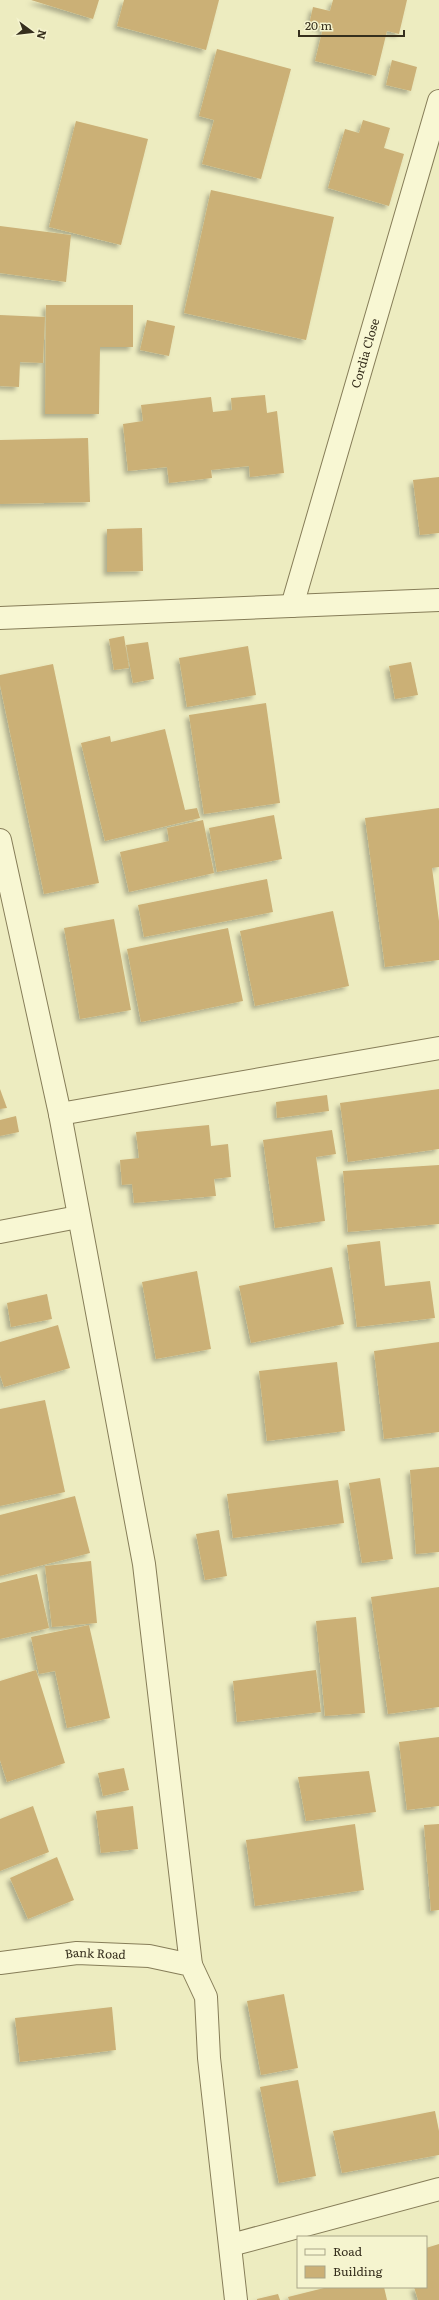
<svg xmlns="http://www.w3.org/2000/svg" width="439" height="2300" font-family="Literata,serif">
	<defs>
		<filter id="shadow"><feDropShadow dx="-3.5" dy="3.5" stdDeviation="2" flood-color="#0004"/></filter>
	</defs>
	<rect width="100%" height="100%" fill="#edecc0"/>
	<g fill="#cbb076" filter="url(#shadow)">
		<path d="M31,0H99L93,19Z"/>
		<path d="M124,0H219L206,50L117,26Z"/>
		<path d="M333,0H407L399,34L387,31L376,76L315,61L323,28L309,25L313,7L330,11Z"/>
		<path d="M217,49L291,69L261,179L202,164L214,120L199,116Z"/>
		<path d="M392,60L417,67L411,91L386,85Z"/>
		<path d="M363,120L390,128L384,148L404,154L389,206L328,188L345,129L359,133Z"/>
		<path d="M76,121L148,139L121,245L49,227Z"/>
		<path d="M211,190L334,217L306,340L184,313Z"/>
		<path d="M0,226L71,235L66,282L0,273Z"/>
		<path d="M46,305H133V347H100L99,414H45Z"/>
		<path d="M0,315L45,317L43,363L20,362L19,387L0,386Z"/>
		<path d="M147,320L175,326L169,356L140,350Z"/>
		<path d="M265,395L267,413L277,411L284,473L250,477L249,466L211,470L212,478L169,483L167,467L128,471L123,424L143,421L141,405L211,397L213,412L232,410L231,398Z"/>
		<path d="M88,438L90,502L0,504V440Z"/>
		<path d="M439,477V533L420,535L413,480Z"/>
		<path d="M142,528L143,571L107,572V529Z"/>
		<path d="M124,636L129,668L114,670L109,639Z"/>
		<path d="M148,642L154,679L133,683L126,645Z"/>
		<path d="M248,646L256,695L187,707L179,658Z"/>
		<path d="M411,662L418,695L395,699L389,666Z"/>
		<path d="M53,664L99,883L44,894L0,685V675Z"/>
		<path d="M266,703L280,803L204,814L189,715Z"/>
		<path d="M165,729L185,810L197,808L200,818L105,841L81,743L110,736L111,742Z"/>
		<path d="M439,808V867L432,868L439,921V960L385,967L365,818Z"/>
		<path d="M274,815L282,859L217,872L209,828Z"/>
		<path d="M203,820L214,873L129,892L120,852L169,841L167,828Z"/>
		<path d="M267,879L273,912L144,937L138,905Z"/>
		<path d="M333,911L349,986L255,1006L240,931Z"/>
		<path d="M114,919L131,1010L80,1019L64,928Z"/>
		<path d="M228,928L243,1001L141,1022L127,949Z"/>
		<path d="M0,1089L7,1108L0,1109Z"/>
		<path d="M439,1089V1149L348,1162L340,1103Z"/>
		<path d="M327,1095L329,1111L277,1118L276,1102Z"/>
		<path d="M16,1116L19,1132L0,1136V1120Z"/>
		<path d="M209,1125L211,1146L228,1144L231,1177L214,1179L216,1196L134,1203L132,1184L122,1185L120,1160L139,1158L136,1132Z"/>
		<path d="M332,1130L336,1154L316,1157L325,1221L275,1228L263,1140Z"/>
		<path d="M439,1165V1224L348,1232L343,1171Z"/>
		<path d="M380,1241L385,1286L430,1281L435,1318L357,1327L347,1245Z"/>
		<path d="M332,1267L344,1324L251,1343L239,1286Z"/>
		<path d="M197,1271L211,1349L156,1359L142,1282Z"/>
		<path d="M47,1294L52,1319L11,1327L7,1303Z"/>
		<path d="M58,1325L70,1368L4,1387L0,1375V1342Z"/>
		<path d="M439,1342V1432L384,1439L374,1351Z"/>
		<path d="M337,1362L345,1431L267,1441L259,1371Z"/>
		<path d="M45,1400L65,1492L0,1506V1409Z"/>
		<path d="M439,1467V1552L416,1554L410,1470Z"/>
		<path d="M380,1478L393,1559L362,1563L349,1483Z"/>
		<path d="M338,1480L344,1523L233,1538L227,1494Z"/>
		<path d="M75,1496L90,1553L0,1576V1515Z"/>
		<path d="M219,1530L227,1576L205,1580L196,1534Z"/>
		<path d="M91,1561L97,1623L52,1627L45,1566Z"/>
		<path d="M37,1574L49,1628L0,1639V1583Z"/>
		<path d="M439,1587V1707L388,1714L371,1597Z"/>
		<path d="M356,1617L365,1713L325,1716L316,1621Z"/>
		<path d="M89,1625L110,1718L67,1728L55,1671L39,1674L31,1637Z"/>
		<path d="M36,1670L65,1763L7,1782L0,1760V1681Z"/>
		<path d="M316,1670L321,1712L237,1722L233,1681Z"/>
		<path d="M439,1737V1806L407,1810L399,1742Z"/>
		<path d="M124,1768L129,1790L103,1796L98,1773Z"/>
		<path d="M369,1771L376,1812L306,1821L298,1777Z"/>
		<path d="M33,1806L49,1852L0,1871V1819Z"/>
		<path d="M133,1806L138,1849L101,1853L96,1811Z"/>
		<path d="M355,1824L364,1890L255,1906L246,1840Z"/>
		<path d="M439,1824V1910L431,1911L424,1825Z"/>
		<path d="M57,1857L74,1900L28,1919L10,1878Z"/>
		<path d="M284,1994L298,2068L261,2075L247,2001Z"/>
		<path d="M112,2007L116,2050L20,2062L15,2018Z"/>
		<path d="M298,2080L316,2176L279,2183L260,2087Z"/>
		<path d="M435,2111L439,2131V2155L342,2173L333,2131Z"/>
		<path d="M439,2244V2300H418L414,2287H426V2248Z"/>
		<path d="M328,2287H384L387,2300H289L288,2297Z"/>
		<path d="M278,2294L280,2300H257V2299Z"/>
	</g>
	<g fill="none" stroke-linecap="round" stroke-linejoin="round">
		<g stroke="#867d58" stroke-width="24">
			<g id="minor">
				<path id="s1" d="M292,606L439,101"/>
				<path d="M0,618L439,600"/>
				<path d="M0,840L60,1114L144,1564L191,1965"/>
				<path d="M60,1114L439,1048"/>
				<path d="M0,1232L78,1217"/>
				<path d="M231,2245L439,2189"/>
			</g>
		</g>
		<g stroke="#867d58" stroke-width="24">
			<g id="tertiary">
				<path id="s2" d="M0,1963L77,1953L149,1956L191,1965L206,1997L209,2058L236,2300"/>
			</g>
		</g>
		<use href="#minor" stroke="#f8f7d3" stroke-width="22"/>
		<use href="#tertiary" stroke="#f8f7d3" stroke-width="22"/>
	</g>
	<g text-anchor="middle" stroke-width="3" stroke-linejoin="round" paint-order="stroke">
		<g font-size="12" fill="#362f1d" stroke="#f5f4cf">
			<text dy="4" stroke="none"><textPath href="#s1" startOffset="263">Cordia Close</textPath></text>
			<text dy="4" stroke="none"><textPath href="#s2" startOffset="96">Bank Road</textPath></text>
		</g>
	</g>
	<rect x="297" y="2236" width="130" height="52" fill="#f5f4cf" stroke="#a9a588"/>
	<rect x="305" y="2249" width="20" height="6" fill="#f8f7d3" stroke="#a9a588"/>
	<text x="333" y="2256" font-size="12" fill="#362f1d">Road</text>
	<rect x="305" y="2266" width="20" height="12" fill="#cbb076" stroke="#a9a588"/>
	<text x="333" y="2276" font-size="12" fill="#362f1d">Building</text>
	<g transform="translate(32 32) rotate(105)" stroke="#f5f4cf" stroke-width="3" paint-order="stroke">
	<path d="M0-3L7 15L0 10L-7 15Z" fill="#362f1d"/>
	<text y="-6" font-size="11" font-weight="bold" text-anchor="middle" fill="#362f1d">N</text>
	</g>
	<path d="M299 30v6h105v-6" fill="none" stroke="#362f1d" stroke-width="2"/>
	<text x="305" y="30" font-size="12" fill="#362f1d" stroke="#f5f4cf" stroke-width="3" paint-order="stroke">20 m</text>
</svg>
